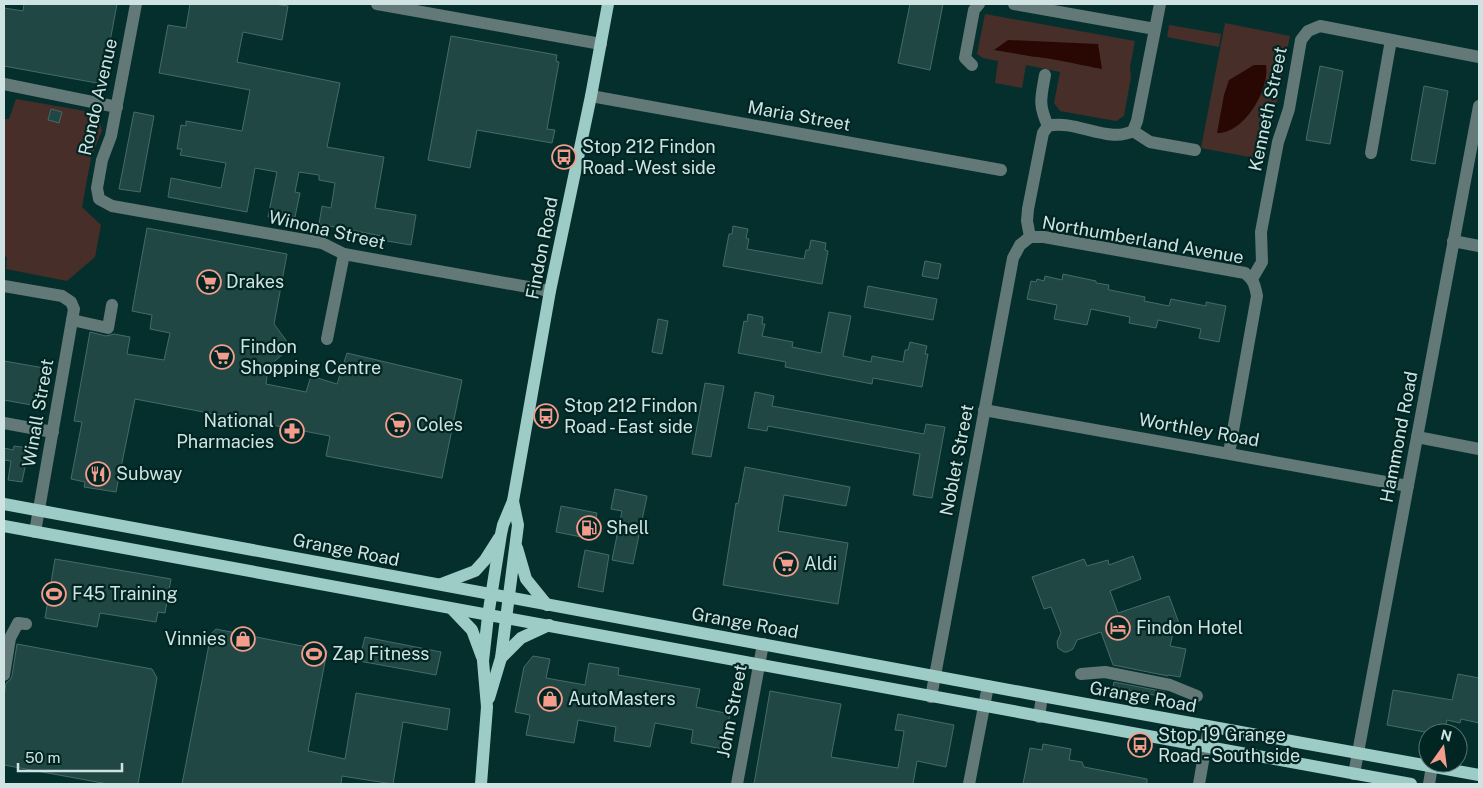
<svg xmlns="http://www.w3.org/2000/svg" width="1483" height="788" font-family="'Public Sans',sans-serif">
	<rect width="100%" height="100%" fill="#052f2d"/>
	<g fill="#472e29">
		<path d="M985,14L1135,41L1130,67L1131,77L1124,116L1116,121L1060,111L1054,103L1060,72L1026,65L1022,88L995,83L998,61L983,58L977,54Z"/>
		<path d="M1225,23L1290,36L1265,160L1201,148Z"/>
		<path d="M1169,25L1221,34L1219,47L1167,37Z"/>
		<path d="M16,99L97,113L102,130L91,158L82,207L101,225L95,257L67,281L6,269L7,257L4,256V119H9Z"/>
	</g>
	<g fill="#290804">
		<path d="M1008,40L1098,44L1102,69C1091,67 1041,56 1035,57L994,50Z"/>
		<path d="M1254,65H1266C1270,89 1244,134 1217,133L1224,95L1229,80Z"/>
	</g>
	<g fill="#204744" stroke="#456b68">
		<path d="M24,4H117L102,84L4,66V8L23,11Z"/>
		<path d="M190,4H274L288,6L282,40L243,32L237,62L340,83L327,147L384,157L375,208L416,215L411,245L381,240L382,236L319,224L322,206L331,208L335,183L319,180V175L299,172L295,192L300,193L295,217L290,216V221L268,217L277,172L255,168L247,212L168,197L171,178L221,188L226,163L180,155L182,149H177L181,125L186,126V121L242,131L250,90L159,73L168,25L186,28Z"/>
		<path d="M910,4H943L930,70L898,63Z"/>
		<path d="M451,36L557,55L556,61L559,62L547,129L555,130L552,143L477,130L470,168L428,160Z"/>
		<path d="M1320,66L1343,71L1330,144L1306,140Z"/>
		<path d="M1424,86L1448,91L1435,164L1411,160Z"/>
		<path d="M51,109L62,112L59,123L48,120Z"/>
		<path d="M134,112L154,116L140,192L119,189Z"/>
		<path d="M733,226L748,229L746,238L749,239L747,249L804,259L806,250H809L811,240L826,243L825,250L828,251L822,284L723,266L729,234H732Z"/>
		<path d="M147,228L287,254L274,324L291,347L268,367L266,384L306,392L311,376L337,384L347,353L462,380L442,478L326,456L330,436L135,399L116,492L84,487L85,482L71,479L82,422L74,421L90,332L106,336L114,334L130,337L127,354L164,360L170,333L150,329L152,315L132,311Z"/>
		<path d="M925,261L941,264L938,279L922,276Z"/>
		<path d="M1063,274L1096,281V283L1109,285L1108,289L1110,290L1145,297L1144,301L1169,306L1171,299L1206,306V302L1226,306L1219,342L1199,338L1201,329L1158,320L1156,328L1129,323L1130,317L1091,309L1087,325L1054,319L1057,305L1027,299L1031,281L1036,282L1037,279L1044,281L1045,276L1062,280Z"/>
		<path d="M868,286L937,299L933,320L864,307Z"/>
		<path d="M829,312L851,316L843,356L871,362L872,356L903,362L905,350H908L910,342L927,346L925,354H928L922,387L873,378L872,384L785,367L786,362L738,353L744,321L747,322L748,314L763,317L762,324H765L762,336L793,342L792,347L821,353Z"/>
		<path d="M658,319L668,321L662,354L652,352Z"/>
		<path d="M4,361L44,368L37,406L4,400Z"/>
		<path d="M705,383L724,386L711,457L692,454Z"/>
		<path d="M755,392L774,396L772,406L924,434L926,424L945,427L932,498L913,495L920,454L768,426L767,431L748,428Z"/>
		<path d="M14,446L29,448L22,482L8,480L11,461L4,460V448L13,450Z"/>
		<path d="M745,467L850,487L846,506L784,495L778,531L848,543L838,604L723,585L736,503L738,504Z"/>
		<path d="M615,489L647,496L633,564L612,560L622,511L611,509Z"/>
		<path d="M561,506L597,513L592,539L556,532Z"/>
		<path d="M585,550L609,555L603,592L578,587Z"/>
		<path d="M1133,556L1141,579L1110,591L1118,613L1169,596L1180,626L1174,629L1170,646L1186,649L1180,677L1168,675V676L1113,665L1101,632L1077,640L1073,649L1067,652H1064L1058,648L1057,642L1061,633L1051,607L1044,609L1032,577L1084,559L1087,566L1108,560L1109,565Z"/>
		<path d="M55,559L171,579L165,613L158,612L156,622L100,613L97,627L45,618Z"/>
		<path d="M216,629L327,651L308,751L345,759L356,693L450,709L447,730L403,722L393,784L342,776L341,784H182L211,634Z"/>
		<path d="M365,637L441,652L436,675L359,661Z"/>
		<path d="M17,644L152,669L157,678L138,784H108L4,765V696L6,683L10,680L12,676Z"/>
		<path d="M533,656L550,659L546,678L585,685L589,663L619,668L618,675L700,689L696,707L730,714L723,749L691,743L693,730L655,723L650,747L614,741L616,727L578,720L574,743L526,735L530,715L515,712L524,667Z"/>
		<path d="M1458,674L1479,678V723L1461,719L1460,723L1447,720L1444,733H1430L1387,725L1393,690L1452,700Z"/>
		<path d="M1114,682L1165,692L1164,697L1113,687Z"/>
		<path d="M770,691L841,704L831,757L898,768L904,731L895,730L898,714L954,725L946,767L917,761L913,784H754Z"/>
		<path d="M1043,744L1071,749L1069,760L1082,762L1084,767L1147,779V784H1023L1030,748L1042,750Z"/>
	</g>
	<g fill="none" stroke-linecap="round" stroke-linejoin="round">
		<g stroke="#637977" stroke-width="12">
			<path d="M136,4L111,136L102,160L97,188L99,199L112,206L322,243L344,254L550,291"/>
			<path d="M377,4L601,44"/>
			<path d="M1014,4L1155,29"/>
			<path d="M972,65L965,58L974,10L979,4"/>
			<path d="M1045,75C1041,98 1038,104 1048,126"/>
			<path d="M4,84L117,107"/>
			<path d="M591,96L1001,170"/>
			<path d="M1133,131L1150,142L1195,150"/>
			<path d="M1371,153L1391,40"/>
			<path d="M1030,237H1044L1245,273C1254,280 1255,286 1257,296L1229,453"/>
			<path d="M1030,237L1027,221L1028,209L1043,133L1048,126C1075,119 1108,144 1133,131L1137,121L1160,4"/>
			<path d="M1453,241L1479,246"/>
			<path d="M1252,279L1262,262L1261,232L1278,142L1289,109L1301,40L1308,31L1320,26L1479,57"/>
			<path d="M4,286L62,296L71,302L74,309L35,532"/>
			<path d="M72,320L108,328L112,305"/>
			<path d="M327,339L344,254"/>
			<path d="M984,410L1408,486"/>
			<path d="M4,423L53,432"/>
			<path d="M1417,437L1479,449"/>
			<path d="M1081,674L1105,672L1170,685L1197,696"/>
			<path d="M4,675L10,638L18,623L26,624"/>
			<path d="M931,697L1013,258L1020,245L1030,237"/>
			<path d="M1039,717L1042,696"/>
			<path d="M1354,774L1479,106"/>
			<path d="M737,784L763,644"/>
			<path d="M969,784L988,686"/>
			<path d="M1199,784L1209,727"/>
			<path d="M1429,784L1432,766"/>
		</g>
		<g stroke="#9dcbc6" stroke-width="12">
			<path d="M4,504L1042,696L1479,775"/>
			<path d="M4,526L1411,784"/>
			<path d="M517,548L526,579L547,605"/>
			<path d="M441,584L475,571L485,560L499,538"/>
			<path d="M452,609L472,630L482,657"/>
			<path d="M501,658L521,638L549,625"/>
			<path d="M489,698L501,658L518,525L513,501"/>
			<path d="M481,784L487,707L483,661L488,616L501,534L503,525L513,501L550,291L591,96L608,4"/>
		</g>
	</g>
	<defs>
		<g id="bus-ring" transform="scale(1.25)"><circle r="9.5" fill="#002523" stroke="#f49d8c" stroke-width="1.5"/><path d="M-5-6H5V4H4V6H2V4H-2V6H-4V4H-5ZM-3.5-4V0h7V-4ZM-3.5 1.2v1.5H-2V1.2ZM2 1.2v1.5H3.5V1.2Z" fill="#f49d8c"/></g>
		<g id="supermarket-ring" transform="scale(1.25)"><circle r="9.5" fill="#002523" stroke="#f49d8c" stroke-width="1.5"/><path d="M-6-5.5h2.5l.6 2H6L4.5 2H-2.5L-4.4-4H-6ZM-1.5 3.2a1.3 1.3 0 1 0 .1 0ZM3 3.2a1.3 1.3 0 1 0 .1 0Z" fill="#f49d8c"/></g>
		<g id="pharmacy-ring" transform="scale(1.25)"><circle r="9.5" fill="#002523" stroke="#f49d8c" stroke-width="1.5"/><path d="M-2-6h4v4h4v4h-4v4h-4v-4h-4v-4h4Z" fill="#f49d8c"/></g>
		<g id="restaurant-ring" transform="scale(1.25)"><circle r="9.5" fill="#002523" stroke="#f49d8c" stroke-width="1.5"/><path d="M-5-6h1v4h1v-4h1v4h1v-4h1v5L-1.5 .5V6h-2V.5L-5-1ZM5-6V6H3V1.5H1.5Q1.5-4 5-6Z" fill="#f49d8c"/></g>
		<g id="fuel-ring" transform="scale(1.25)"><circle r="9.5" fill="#002523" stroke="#f49d8c" stroke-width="1.5"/><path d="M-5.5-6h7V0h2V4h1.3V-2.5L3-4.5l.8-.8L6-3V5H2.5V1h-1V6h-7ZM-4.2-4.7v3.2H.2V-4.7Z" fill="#f49d8c"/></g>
		<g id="stadium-ring" transform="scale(1.25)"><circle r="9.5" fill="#002523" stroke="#f49d8c" stroke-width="1.5"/><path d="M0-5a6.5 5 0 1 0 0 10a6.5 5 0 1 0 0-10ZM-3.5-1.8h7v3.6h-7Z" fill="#f49d8c"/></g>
		<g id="hotel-ring" transform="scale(1.25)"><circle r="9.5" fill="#002523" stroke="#f49d8c" stroke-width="1.5"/><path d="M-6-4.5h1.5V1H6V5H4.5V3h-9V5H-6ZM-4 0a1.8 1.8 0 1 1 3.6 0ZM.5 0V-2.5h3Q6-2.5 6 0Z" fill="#f49d8c"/></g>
		<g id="shop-ring" transform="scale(1.25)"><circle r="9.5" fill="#002523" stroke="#f49d8c" stroke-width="1.5"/><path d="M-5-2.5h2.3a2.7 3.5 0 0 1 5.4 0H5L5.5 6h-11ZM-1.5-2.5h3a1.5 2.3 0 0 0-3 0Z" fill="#f49d8c"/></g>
	</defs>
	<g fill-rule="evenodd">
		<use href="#bus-ring" x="564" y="157"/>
		<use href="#supermarket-ring" x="209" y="282"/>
		<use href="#supermarket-ring" x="222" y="357"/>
		<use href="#bus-ring" x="546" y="416"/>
		<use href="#supermarket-ring" x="398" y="425"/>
		<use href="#pharmacy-ring" x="292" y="431"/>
		<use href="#restaurant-ring" x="98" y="474"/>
		<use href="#fuel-ring" x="589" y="528"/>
		<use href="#supermarket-ring" x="786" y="564"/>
		<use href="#stadium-ring" x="54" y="594"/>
		<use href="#hotel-ring" x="1118" y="628"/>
		<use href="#shop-ring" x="243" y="639"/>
		<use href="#stadium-ring" x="314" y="654"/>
		<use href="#shop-ring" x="550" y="699"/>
		<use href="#bus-ring" x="1140" y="745"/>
	</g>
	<g text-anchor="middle" stroke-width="4.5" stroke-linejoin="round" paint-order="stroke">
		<g font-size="18" fill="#cfe4e2" stroke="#002523">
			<text transform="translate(98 97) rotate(-77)" y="6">Rondo Avenue</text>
			<text transform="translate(1268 109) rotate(-78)" y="6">Kenneth Street</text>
			<text transform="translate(799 116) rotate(10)" y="6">Maria Street</text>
			<text transform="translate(327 230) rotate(13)" y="6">Winona Street</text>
			<text transform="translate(1143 240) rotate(10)" y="6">Northumberland Avenue</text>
			<text transform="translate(542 248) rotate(-79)" y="6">Findon Road</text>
			<text transform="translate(38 413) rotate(-80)" y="6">Winall Street</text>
			<text transform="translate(1199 430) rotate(10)" y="6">Worthley Road</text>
			<text transform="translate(1399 437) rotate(-79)" y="6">Hammond Road</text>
			<text transform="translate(957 460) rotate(-79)" y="6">Noblet Street</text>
			<text transform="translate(346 550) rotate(11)" y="6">Grange Road</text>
			<text transform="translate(745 623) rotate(10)" y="6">Grange Road</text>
			<text transform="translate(1143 697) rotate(10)" y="6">Grange Road</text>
			<text transform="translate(732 711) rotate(-79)" y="6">John Street</text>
		</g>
		<g font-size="18" fill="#cfe4e2" stroke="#002523" text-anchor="start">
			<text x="582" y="153">Stop 212 Findon<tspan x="582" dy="21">Road - West side</tspan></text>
			<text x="226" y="288">Drakes</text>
			<text x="240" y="353">Findon<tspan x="240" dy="21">Shopping Centre</tspan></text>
			<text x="564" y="412">Stop 212 Findon<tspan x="564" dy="21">Road - East side</tspan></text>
			<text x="274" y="427" text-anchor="end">National<tspan x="274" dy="21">Pharmacies</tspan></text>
			<text x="416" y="431">Coles</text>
			<text x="116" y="480">Subway</text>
			<text x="606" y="534">Shell</text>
			<text x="804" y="570">Aldi</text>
			<text x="72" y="600">F45 Training</text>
			<text x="1136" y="634">Findon Hotel</text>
			<text x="226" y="645" text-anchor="end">Vinnies</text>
			<text x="332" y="660">Zap Fitness</text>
			<text x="568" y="705">AutoMasters</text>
			<text x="1158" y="741">Stop 19 Grange<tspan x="1158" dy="21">Road - South side</tspan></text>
		</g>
	</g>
	<rect width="1483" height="788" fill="none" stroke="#cfe4e2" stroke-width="10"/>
	<g transform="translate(1443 748) rotate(14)"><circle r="24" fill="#002523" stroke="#53716f"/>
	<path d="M0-4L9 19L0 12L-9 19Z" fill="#f49d8c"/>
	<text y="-8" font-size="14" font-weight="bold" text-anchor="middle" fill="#cfe4e2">N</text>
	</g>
	<path d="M18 763v8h104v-8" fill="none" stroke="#cfe4e2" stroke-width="2.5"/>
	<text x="25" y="763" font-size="15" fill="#cfe4e2" stroke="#002523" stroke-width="4" paint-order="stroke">50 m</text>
</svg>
